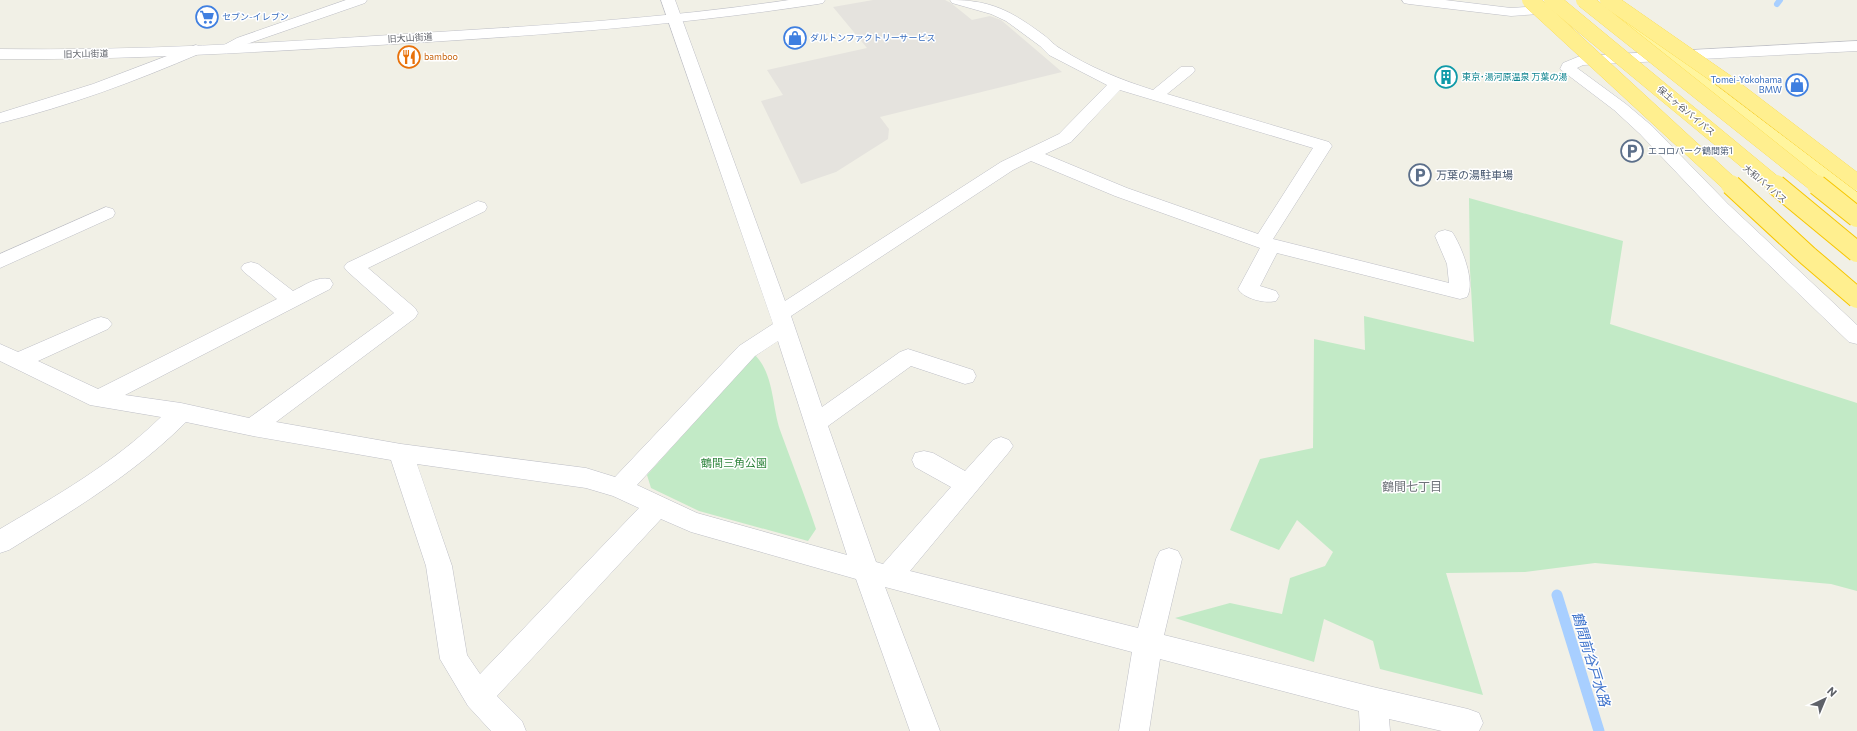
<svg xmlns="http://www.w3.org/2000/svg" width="1857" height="731" font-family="Commissioner,'Noto Sans JP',sans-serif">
	<rect width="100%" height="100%" fill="#f1f0e6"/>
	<path fill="#e5e3de" d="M873,0H945L951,3L972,20L990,16L1001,20L1062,72L880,117L889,129L888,139L836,172L801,184L761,101L783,95L767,70L867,48L833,7Z"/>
	<g fill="#c2eac6">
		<path d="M1469,198L1623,241L1610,324L1857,403V591L1831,584L1595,563L1525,572L1446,573L1483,695L1380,669L1373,641L1324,619L1314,662L1175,618L1230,603L1282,614L1290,578L1325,566L1333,552L1297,520L1279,550L1230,530L1260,459L1313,448L1314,339L1365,350L1364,316L1474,342L1470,270Z"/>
		<path d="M755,355C774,374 772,406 780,430C792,463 805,496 816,529L808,541L699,511L651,488L647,475Z"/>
	</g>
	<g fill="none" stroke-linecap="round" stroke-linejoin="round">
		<path stroke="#a8cfff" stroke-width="6" d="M1777,4L1780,0"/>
		<path stroke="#a8cfff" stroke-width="11" d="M1557,595L1599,731"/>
		<g stroke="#bebfc6" stroke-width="1">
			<g id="minor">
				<path d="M346,0H367L365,3L247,44L234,51H224L221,48L224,45L237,38Z"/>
				<path d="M661,0H675L785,301L1001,162L1059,134L1107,85L1049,55L1040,46L1006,21L991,14L952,3L950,0C992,0 1011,11 1045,36C1050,40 1055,46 1061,49C1089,67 1121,80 1153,90L1181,67H1193L1195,70L1193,73L1167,94L1329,142L1332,146L1273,239L1449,283L1447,264L1435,236L1438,232L1445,230L1452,232C1461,245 1476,282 1467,297L1460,299L1277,253L1260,286L1276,291L1279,296L1276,301C1266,304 1244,299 1238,289L1260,248L1115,196L1031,161L1013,170L791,316L822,407L900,352L908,349L973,370L976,376L973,382L965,384L911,366L828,426L876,562L883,564L951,487L915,467L912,460L915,453L924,451L933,453L965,471L993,440L1001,437L1009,440L1013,446L1009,452L910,571L1138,628L1156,559L1160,551L1169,548L1178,551L1182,559L1164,635L1373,687L1468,709L1479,713L1483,723L1479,731H1442L1389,719L1390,731H1360L1359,711L1160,659L1149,731H1119L1132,652L885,587L940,731H910L856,579L691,532L661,519L497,696L522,721L526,731H491L468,706L440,659L426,566L391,460L253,436L186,422C134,474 72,511 9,550L0,553V529C56,496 114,463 161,417L90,405L0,361V344L18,352L94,319L101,317L108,319L112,324L108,329L38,361L98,389L277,299L244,272L241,268L244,264L251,262L258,264L293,291C305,285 317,276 330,279L333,284L330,289L125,395L181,403L249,418L394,313L347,271L344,267L347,263L478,201L485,203L487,207L485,211L368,268L415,308L418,313L415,318L276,422L401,444L586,468L615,477L739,346L773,324ZM1120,90L1313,148L1258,234L1127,188L1045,154L1071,142ZM778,341L847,555L697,513L637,485L755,356ZM417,464L586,488L613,496L639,508L480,674L467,655L452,566Z"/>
				<path d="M1402,0H1445L1511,8L1554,5L1559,6L1561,9L1559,12L1554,13L1511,16L1409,4L1404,3Z"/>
				<path d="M1857,41V51L1583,65L1577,68L1626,104L1652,126L1728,204L1857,325V344L1849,342L1714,212L1640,134L1614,110L1560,69L1563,63L1580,56Z"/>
				<path d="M196,45L201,47L204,50L201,53C136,81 69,106 0,123V113L93,84Z"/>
				<path d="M106,207L113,209L115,213L113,217L0,268V254Z"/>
			</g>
		</g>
		<g stroke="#bebfc6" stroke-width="1">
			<path id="tertiary" d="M789,0H825L823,3L818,4C667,27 515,37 362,46C242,53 121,60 0,59V49C135,51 270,43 405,34C534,26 662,19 789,0Z"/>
		</g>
		<g stroke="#f7c600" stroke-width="1">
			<path id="trunk" d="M1604,3L1609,4L1857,192V207L1850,205L1599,10L1597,7L1599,4Z"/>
		</g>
		<use href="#minor" fill="#fff" fill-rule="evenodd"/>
		<use href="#tertiary" fill="#fff" fill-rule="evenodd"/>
		<use href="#trunk" fill="#fff59e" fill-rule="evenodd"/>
		<g stroke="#f7c600" stroke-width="16" stroke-linecap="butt">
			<g id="motorway-bridge-far1">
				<path d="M1530,0L1732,186"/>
				<path d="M1552,0L1777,186"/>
				<path d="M1584,0L1818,186"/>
				<path d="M1608,0L1726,82L1857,182"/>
			</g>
		</g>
		<g stroke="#f7c600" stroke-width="22" stroke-linecap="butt">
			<g id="motorway-bridge">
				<path d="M1731,185L1808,256L1857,298"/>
				<path d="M1776,185L1857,252"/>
				<path d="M1817,185L1857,217"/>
			</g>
		</g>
		<use href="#motorway-bridge-far1" stroke="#ffef8f" stroke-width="16"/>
		<use href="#motorway-bridge" stroke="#ffef8f" stroke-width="20"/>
	</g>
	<defs>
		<g id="supermarket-ring" transform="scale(1.15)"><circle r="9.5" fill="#fff" stroke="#3f7fe0" stroke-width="1.5"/><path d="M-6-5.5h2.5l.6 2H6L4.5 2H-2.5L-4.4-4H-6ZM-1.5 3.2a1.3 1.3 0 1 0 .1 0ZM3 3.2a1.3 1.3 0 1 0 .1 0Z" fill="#3f7fe0"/></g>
		<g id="shop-ring" transform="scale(1.15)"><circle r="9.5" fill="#fff" stroke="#3f7fe0" stroke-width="1.5"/><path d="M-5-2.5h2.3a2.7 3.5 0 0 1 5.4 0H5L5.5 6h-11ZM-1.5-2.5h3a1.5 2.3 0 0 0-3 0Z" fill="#3f7fe0"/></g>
		<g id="restaurant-ring" transform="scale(1.15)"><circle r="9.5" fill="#fff" stroke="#e8710a" stroke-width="1.5"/><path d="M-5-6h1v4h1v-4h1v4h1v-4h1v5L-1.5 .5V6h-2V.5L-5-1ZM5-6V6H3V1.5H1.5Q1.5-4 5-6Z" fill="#e8710a"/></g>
		<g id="building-ring" transform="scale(1.15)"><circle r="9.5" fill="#fff" stroke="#0f9aa8" stroke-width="1.5"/><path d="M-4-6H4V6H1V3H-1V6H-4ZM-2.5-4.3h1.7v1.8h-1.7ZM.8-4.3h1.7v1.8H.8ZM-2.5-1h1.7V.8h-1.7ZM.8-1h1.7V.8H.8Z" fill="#0f9aa8"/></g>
		<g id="parking-ring" transform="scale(1.15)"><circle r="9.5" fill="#fff" stroke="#5c6f8a" stroke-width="1.5"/><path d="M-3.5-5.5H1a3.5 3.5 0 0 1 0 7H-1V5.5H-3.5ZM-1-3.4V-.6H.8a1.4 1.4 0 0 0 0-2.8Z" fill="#5c6f8a"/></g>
	</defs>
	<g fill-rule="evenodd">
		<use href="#supermarket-ring" x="207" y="17"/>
		<use href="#shop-ring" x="795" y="38"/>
		<use href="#restaurant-ring" x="409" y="57"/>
		<use href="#building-ring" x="1446" y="77"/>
		<use href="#shop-ring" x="1797" y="85"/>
		<use href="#parking-ring" x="1632" y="151"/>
		<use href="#parking-ring" x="1420" y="175"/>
	</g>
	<g text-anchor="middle" stroke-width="3" stroke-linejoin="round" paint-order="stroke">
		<g font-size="9" fill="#366cbe" stroke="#fff" text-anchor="start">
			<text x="222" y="20">セブン-イレブン</text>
			<text x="810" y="41">ダルトンファクトリーサービス</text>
			<text x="1782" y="83" text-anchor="end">Tomei-Yokohama<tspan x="1782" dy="10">BMW</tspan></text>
		</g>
		<g font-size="9" fill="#5e6168" stroke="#fff">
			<text transform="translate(410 38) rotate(-3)" y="3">旧大山街道</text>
			<text transform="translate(86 54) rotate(-1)" y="3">旧大山街道</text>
			<text transform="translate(1686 111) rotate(40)" y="3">保土ヶ谷バイパス</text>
			<text transform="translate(1765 184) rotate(40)" y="3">大和バイパス</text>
		</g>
		<g font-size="9" fill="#c56008" stroke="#fff" text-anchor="start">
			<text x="424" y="60">bamboo</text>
		</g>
		<g font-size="9" fill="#0d838f" stroke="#fff" text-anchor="start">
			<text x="1462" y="80">東京･湯河原温泉 万葉の湯</text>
		</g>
		<g font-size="9" fill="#4e5e75" stroke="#fff" text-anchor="start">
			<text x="1648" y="154">エコロパーク鶴間第1</text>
		</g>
		<g font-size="11" fill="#4e5e75" stroke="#fff" text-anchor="start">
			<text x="1436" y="179">万葉の湯駐車場</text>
		</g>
		<g font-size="11" fill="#2f853d" stroke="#fff">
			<text x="734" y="467">鶴間三角公園</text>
		</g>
		<g font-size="12" fill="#6f737a" stroke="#fff">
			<text x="1412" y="491">鶴間七丁目</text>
		</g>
		<g font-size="14" font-style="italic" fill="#4175cc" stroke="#fff">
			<text transform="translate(1591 659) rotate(73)" y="5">鶴間前谷戸水路</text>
		</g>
	</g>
	<g transform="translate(1825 699) rotate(44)" stroke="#ffffff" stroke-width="3" paint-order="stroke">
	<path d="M0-3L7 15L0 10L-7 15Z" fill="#5e6168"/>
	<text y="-6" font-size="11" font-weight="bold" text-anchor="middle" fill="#5e6168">N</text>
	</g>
</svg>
